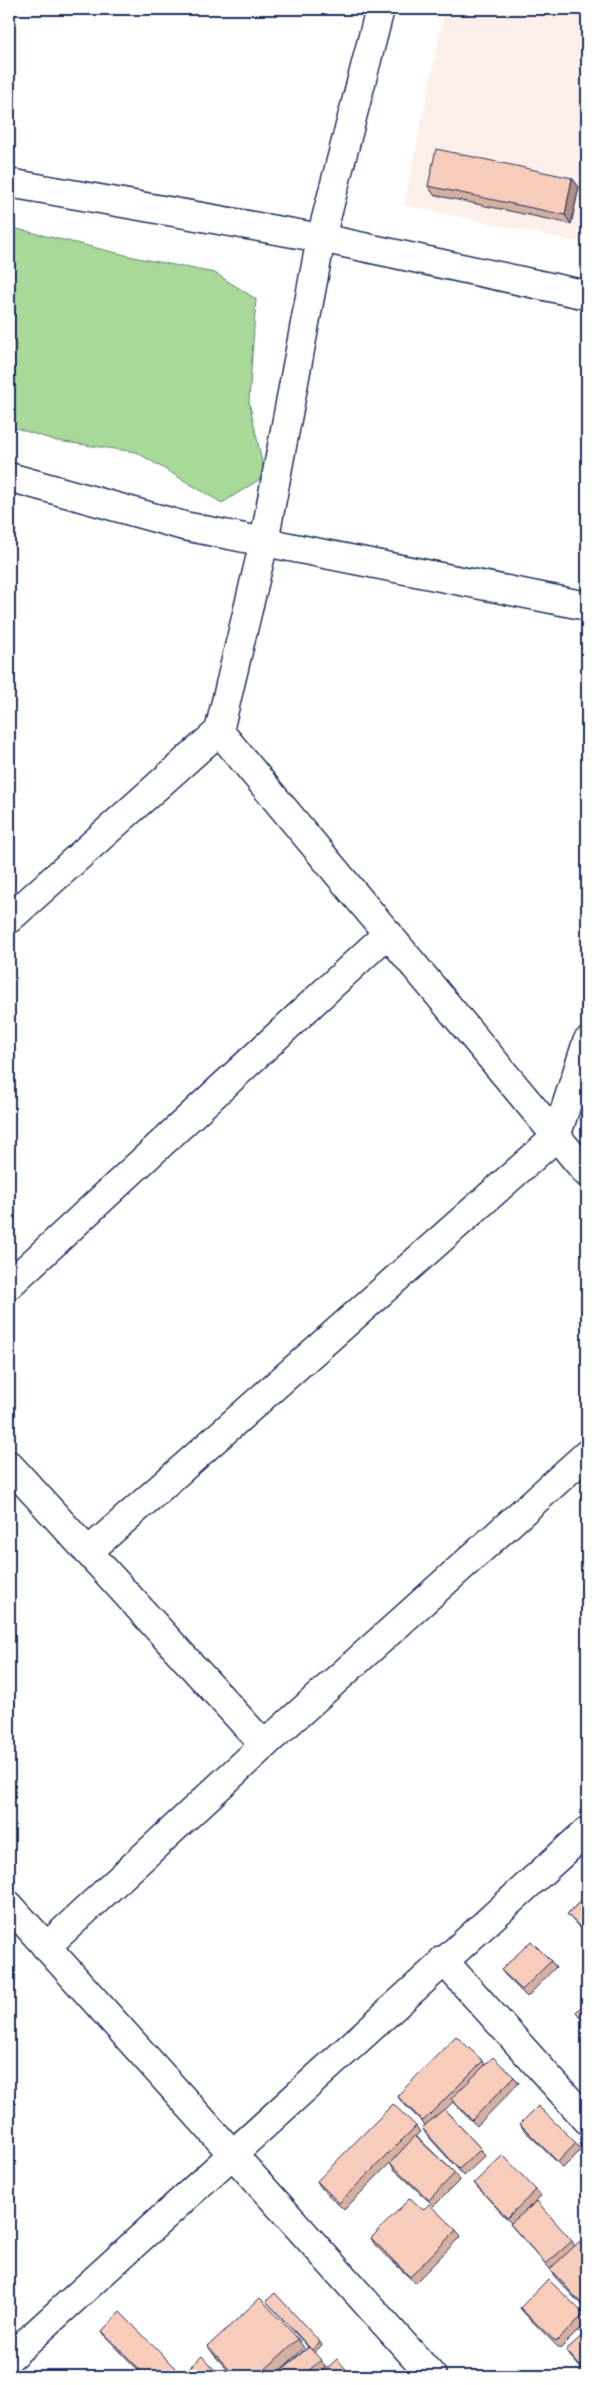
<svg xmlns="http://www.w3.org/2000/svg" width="596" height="2385" font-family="Mynerve,sans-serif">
	<rect width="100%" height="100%" fill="#fff"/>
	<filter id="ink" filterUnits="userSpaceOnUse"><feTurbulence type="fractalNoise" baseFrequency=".02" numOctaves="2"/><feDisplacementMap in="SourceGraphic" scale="10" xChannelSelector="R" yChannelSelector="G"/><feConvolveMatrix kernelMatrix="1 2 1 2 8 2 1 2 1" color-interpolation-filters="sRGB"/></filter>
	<g filter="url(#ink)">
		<path fill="#fdf0ea" d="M445,9H587V244L404,205Z"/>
		<path fill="#a9d998" stroke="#62847b" d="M9,227L138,258L215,273L256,299L249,401L265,476L222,503L136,452L57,441L9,426Z"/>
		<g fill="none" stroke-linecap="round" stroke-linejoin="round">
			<g stroke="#1b2f5e" stroke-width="31">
				<g id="minor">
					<path d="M9,183L321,238L587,295"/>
					<path d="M9,477L184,526L587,606"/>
					<path d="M219,731L587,1173"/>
					<path d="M9,919L219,731L264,542L321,238L380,9"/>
					<path d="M9,1285L388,933"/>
					<path d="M9,1465L264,1745"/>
					<path d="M88,1552L556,1137L587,1042"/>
					<path d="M9,1905L432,2376"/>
					<path d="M46,1947L264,1745L587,1454"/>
					<path d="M443,1960L587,2120"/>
					<path d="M9,2358L587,1831"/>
				</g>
			</g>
			<use href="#minor" stroke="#fff" stroke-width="28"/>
		</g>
		<g fill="#d5afa0" stroke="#1b2f5e">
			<path d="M572,178L579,187L571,224L434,195L428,186Z"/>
			<path d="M587,1895V1924L581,1929L567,1914Z"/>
			<path d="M551,1961L556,1967L527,1997L506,1976L501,1970Z"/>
			<path d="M587,2001V2025L576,2012Z"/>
			<path d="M483,2061L485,2065L514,2077L519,2083L477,2126L456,2106L453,2102L445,2110L481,2149L485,2156L464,2176L427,2135L422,2128L425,2125L402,2102L397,2096Z"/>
			<path d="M520,2124L576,2143L581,2150L563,2168L524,2130Z"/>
			<path d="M416,2126L420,2132L416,2136L455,2173L460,2180L434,2206L394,2169L390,2163L344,2210L321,2188L317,2181Z"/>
			<path d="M474,2183L536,2190L541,2196L524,2212L572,2241L575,2246L587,2252V2311L554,2276L551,2270L515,2230L510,2224L511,2223L479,2189Z"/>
			<path d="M456,2230L461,2236L415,2283L375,2245L371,2238Z"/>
			<path d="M266,2301L320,2342L322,2345L314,2353L326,2367L314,2376H274L308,2347Z"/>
			<path d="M520,2308L584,2314L587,2319V2322L560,2349L525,2314Z"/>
			<path d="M102,2331L175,2368L180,2374L178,2376H144L106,2337Z"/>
			<path d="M587,2333V2375L570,2356L566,2350Z"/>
			<path d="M298,2339L304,2348L274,2376H233L214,2355L208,2346Z"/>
		</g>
		<path fill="#ae8f82" stroke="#1b2f5e" d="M572,178L579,187L571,224L565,215Z"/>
		<g fill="#f8ccba" stroke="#1b2f5e">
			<path d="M436,149L572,178L565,215L428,186Z"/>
			<path d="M587,1895V1918L579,1926L567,1914Z"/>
			<path d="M531,1941L551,1961L522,1990L501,1970Z"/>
			<path d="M587,2001V2023L576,2012Z"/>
			<path d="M456,2036L483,2061L423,2121L397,2096Z"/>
			<path d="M493,2057L514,2077L472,2120L451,2099Z"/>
			<path d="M393,2104L416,2126L339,2203L317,2181Z"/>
			<path d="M538,2106L576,2143L558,2162L520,2124Z"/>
			<path d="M444,2109L481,2149L459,2169L422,2128Z"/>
			<path d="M415,2136L455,2173L429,2200L390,2163Z"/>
			<path d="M503,2155L536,2190L507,2218L474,2183Z"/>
			<path d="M410,2198L423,2210L429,2204L456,2230L410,2277L371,2238Z"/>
			<path d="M537,2201L572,2241L546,2264L510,2224Z"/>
			<path d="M579,2242L587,2252V2310L550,2269Z"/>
			<path d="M548,2279L584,2314L556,2342L520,2308Z"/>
			<path d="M275,2293L320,2342L312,2350L266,2301Z"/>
			<path d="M260,2298L298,2339L258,2376H235L208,2346Z"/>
			<path d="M120,2312L175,2368L167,2376H146L102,2331Z"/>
			<path d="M586,2332L587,2333V2374L566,2350Z"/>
			<path d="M309,2347L321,2360L302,2376H274Z"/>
			<path d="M202,2356L220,2376H180Z"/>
			<path d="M337,2359L352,2376H318Z"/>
		</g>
	</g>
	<rect width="596" height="2385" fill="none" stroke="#fff" stroke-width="30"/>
	<rect x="15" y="15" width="566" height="2355" fill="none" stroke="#1b2f5e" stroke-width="2" filter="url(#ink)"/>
</svg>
